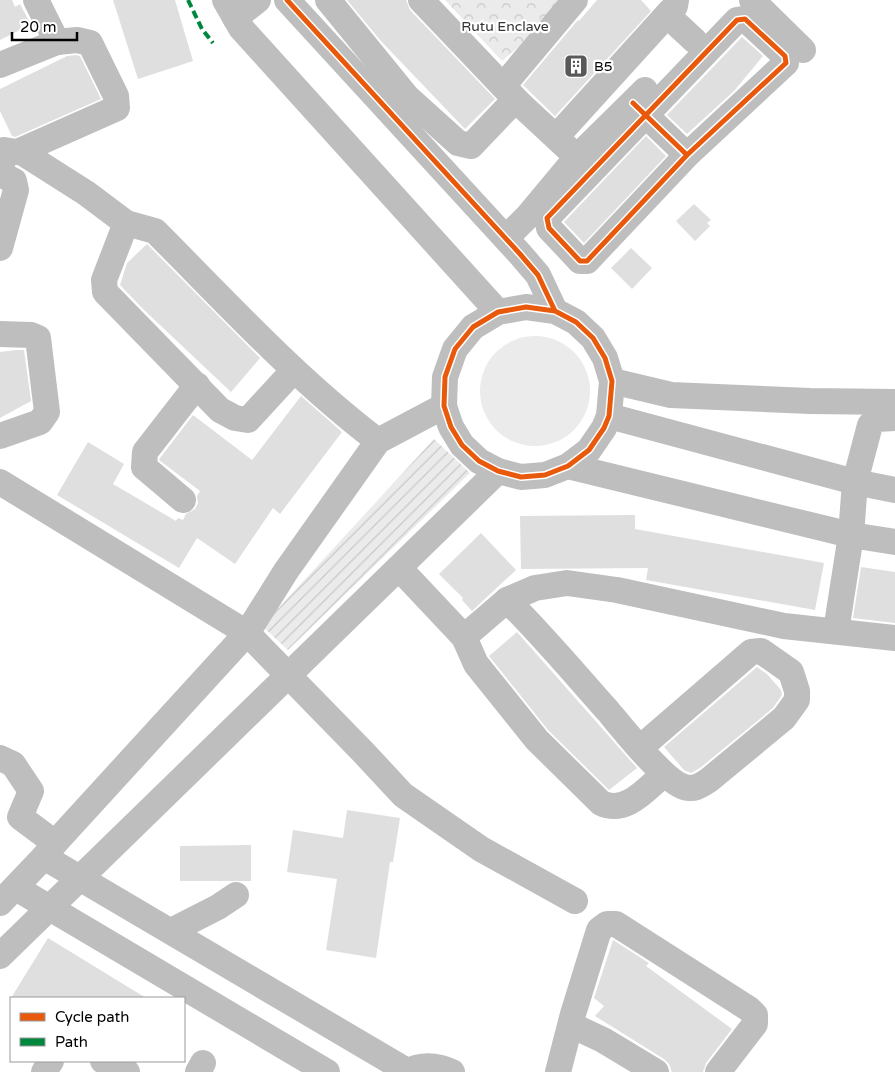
<svg xmlns="http://www.w3.org/2000/svg" width="895" height="1072" font-family="'Varela Round',sans-serif">
	<defs>
		<pattern id="forest-crowns" width="20" height="18" patternUnits="userSpaceOnUse" patternTransform="scale(1.25)"><rect width="20" height="18" fill="#ebebeb"/><path d="M2 6a3 3 0 1 1 6 0M12 15a3 3 0 1 1 6 0" fill="none" stroke="#c8c8c8"/></pattern>
		<pattern id="garden-furrows" width="10" height="10" patternUnits="userSpaceOnUse" patternTransform="scale(1.25)"><rect width="10" height="10" fill="#ebebeb"/><path d="M-1 1l2-2M0 10L10 0M9 11l2-2" fill="none" stroke="#c8c8c8"/></pattern>
	</defs>
	<rect width="100%" height="100%" fill="#fff"/>
	<circle fill="#ebebeb" cx="535" cy="391" r="55"/>
	<path fill="url(#forest-crowns)" d="M445,0H574L502,61Z"/>
	<path fill="url(#garden-furrows)" d="M434,439L470,473L288,650L262,626Z"/>
	<g fill="#dfdfdf">
		<path d="M0,0H12L15,7L20,4L29,21L20,25L22,29L0,40Z"/>
		<path d="M113,0H175L193,61L138,79Z"/>
		<path d="M347,0H406L410,10L495,99L465,129L380,40Z"/>
		<path d="M597,0H641L651,11L555,116L523,85L578,20L579,21Z"/>
		<path d="M742,37L763,56L734,91L687,134L667,115Z"/>
		<path d="M76,55L80,56L101,99L15,137L12,136L0,111V89L67,56Z"/>
		<path d="M646,136L666,156L584,243L564,222Z"/>
		<path d="M694,204L711,220L707,223L710,226L695,241L676,221Z"/>
		<path d="M147,244L260,358L231,392L144,310L120,285L127,263Z"/>
		<path d="M631,248L652,268L632,289L611,268Z"/>
		<path d="M16,350H24L31,401L0,418V352Z"/>
		<path d="M301,396L342,432L280,514L273,508L235,564L197,538L179,568L57,495L88,442L124,464L113,484L176,521L178,518L183,520L186,514L195,509L198,503L197,496L200,491L159,460L160,458L193,415L252,460Z"/>
		<path d="M635,515V529L824,563L815,610L646,580L648,568L521,569L520,516Z"/>
		<path d="M481,533L516,570L472,611L462,600L463,598L439,574Z"/>
		<path d="M861,567L895,572V623L853,618Z"/>
		<path d="M517,632L637,768L609,790L548,730L489,656Z"/>
		<path d="M757,667L767,674L781,690L782,695L773,708L700,768L691,773L684,770L664,747Z"/>
		<path d="M347,810L400,818L393,862H390L376,958L326,950L337,879L287,872L293,830L343,838Z"/>
		<path d="M251,845V881H180V846Z"/>
		<path d="M48,938L146,998H11Z"/>
		<path d="M613,940L649,963L646,966L732,1029L706,1063L703,1072H672L669,1064L664,1059L595,1016L604,1006L594,998Z"/>
	</g>
	<g fill="none" stroke-linecap="round" stroke-linejoin="round">
		<g stroke="#bebebe" stroke-width="26">
			<path d="M225,0L241,28L498,312"/>
			<path d="M287,0L520,254L538,275L555,311L576,322L593,338L605,358L612,381L609,416L604,428L589,450L568,466L545,475L521,477L498,471L479,461L462,445L451,427L444,406L445,377L455,349L473,327L498,312L526,307L555,311"/>
			<path d="M328,0L407,97L458,143L471,146L513,102L519,103L577,157L645,90"/>
			<path d="M421,0L519,103"/>
			<path d="M752,0L803,50"/>
			<path d="M667,15L695,41"/>
			<path d="M235,18L258,0"/>
			<path d="M0,65L57,42"/>
			<path d="M503,86L575,0"/>
			<path d="M633,103L687,155L587,261H580L549,228L547,218L737,20L745,19L785,56L786,63L687,155"/>
			<path d="M556,137L675,6L676,0"/>
			<path d="M20,151L117,108L116,96L90,43L77,40L57,42L36,0"/>
			<path d="M0,174L14,181L16,190L0,248"/>
			<path d="M1,174L4,150L23,153L86,193L126,223L155,231C227,303 296,379 378,441"/>
			<path d="M126,223L104,280L105,292L220,410L235,418L248,420L294,370"/>
			<path d="M506,238L527,217L577,157"/>
			<path d="M0,334L31,335L38,338L47,412L40,422L0,436"/>
			<path d="M612,381L671,395L810,401L895,402"/>
			<path d="M609,416L855,482L895,490"/>
			<path d="M568,466L851,535L895,542"/>
			<path d="M0,482L247,633L364,753L403,795L481,849L575,901"/>
			<path d="M183,500L144,467L145,452L197,385"/>
			<path d="M399,568L464,637"/>
			<path d="M507,600C543,636 575,674 608,711C623,729 664,781 684,787C694,790 700,786 709,780L784,718L797,700V691L791,672L761,651L751,652L640,748"/>
			<path d="M836,631L851,535L855,482L870,425L877,419L895,418"/>
			<path d="M0,758L13,764L31,791L20,817L55,843"/>
			<path d="M664,774C646,789 626,815 601,803L537,740L476,664L464,637L507,600L535,588L567,583L617,590L784,626L895,638"/>
			<path d="M44,857L407,1071"/>
			<path d="M16,888L327,1072"/>
			<path d="M0,903L44,857L55,843L247,633L286,571L378,441L444,406"/>
			<path d="M171,931L218,907L236,895"/>
			<path d="M0,956L498,471"/>
			<path d="M571,1025L603,1040L656,1072"/>
			<path d="M103,1061L127,1072"/>
			<path d="M44,1072L51,1061"/>
			<path d="M198,1072L203,1063"/>
			<path d="M406,1072C421,1064 437,1065 452,1072"/>
			<path d="M558,1072L573,1014L599,930L607,924H616L749,1009L755,1015V1024L718,1072"/>
		</g>
		<path stroke="#00873e" stroke-width="4" stroke-dasharray="8 4" stroke-linecap="butt" d="M188,0L202,29L213,43"/>
		<g stroke="#fff" stroke-width="8">
			<g id="cycleway">
				<path d="M287,0L520,254L538,275L555,311L576,322L593,338L605,358L612,381L609,416L604,428L589,450L568,466L545,475L521,477L498,471L479,461L462,445L451,427L444,406L445,377L455,349L473,327L498,312L526,307L555,311"/>
				<path d="M633,103L687,155L587,261H580L549,228L547,218L737,20L745,19L785,56L786,63L687,155"/>
			</g>
		</g>
		<use href="#cycleway" stroke="#e8590c" stroke-width="5"/>
	</g>
	<defs>
		<g id="building-square" transform="scale(1.25)"><rect x="-9" y="-9" width="18" height="18" rx="4" fill="#595959" stroke="#fff"/><path d="M-4-6H4V6H1V3H-1V6H-4ZM-2.5-4.3h1.7v1.8h-1.7ZM.8-4.3h1.7v1.8H.8ZM-2.5-1h1.7V.8h-1.7ZM.8-1h1.7V.8H.8Z" fill="#fff"/></g>
	</defs>
	<g fill-rule="evenodd">
		<use href="#building-square" x="576" y="66"/>
	</g>
	<g text-anchor="middle" stroke-width="4.5" stroke-linejoin="round" paint-order="stroke">
		<g font-size="14" fill="#323232" stroke="#fff">
			<text x="505" y="31">Rutu Enclave</text>
		</g>
		<g font-size="14" fill="#000" stroke="#fff" text-anchor="start">
			<text x="594" y="71">B5</text>
		</g>
	</g>
	<rect x="10" y="997" width="175" height="65" fill="#ffffff" stroke="#999999"/>
	<rect x="20" y="1013" width="25" height="8" fill="#e8590c" stroke="#999999"/>
	<text x="55" y="1022" font-size="15" fill="#000000">Cycle path</text>
	<rect x="20" y="1038" width="25" height="8" fill="#00873e" stroke="#999999"/>
	<text x="55" y="1047" font-size="15" fill="#000000">Path</text>
	<path d="M12 32v8h65v-8" fill="none" stroke="#000000" stroke-width="2.5"/>
	<text x="20" y="32" font-size="15" fill="#000000" stroke="#ffffff" stroke-width="4" paint-order="stroke">20 m</text>
</svg>
